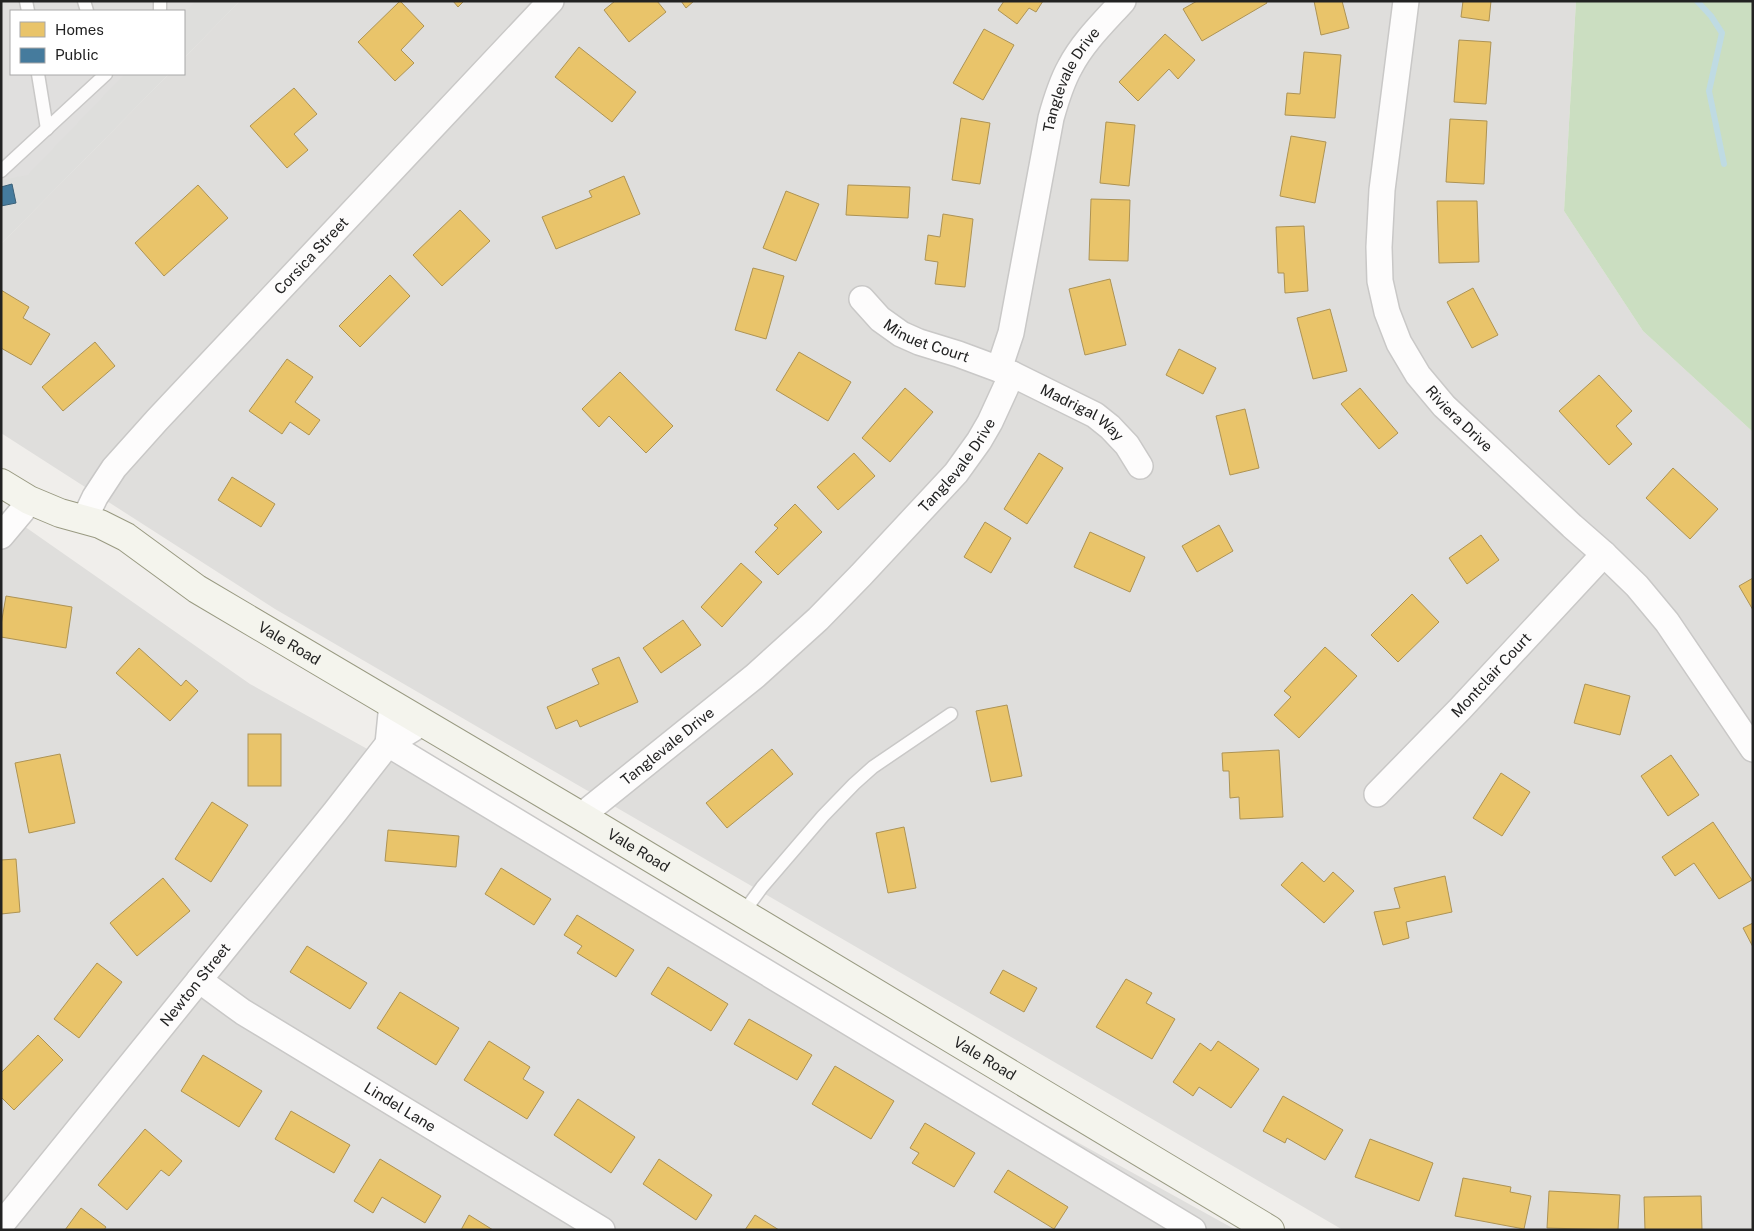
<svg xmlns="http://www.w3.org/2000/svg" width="1754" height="1231" font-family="'Public Sans',sans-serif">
	<rect width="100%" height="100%" fill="#f0eeeb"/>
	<g fill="#dfdedc">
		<path d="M240,1H1576L1564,211L1643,331L1753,432V1230H1343L275,609L1,433V244L169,74H184V58Z"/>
		<path d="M1,510L250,684L1236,1230H1Z"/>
	</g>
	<path fill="#dededc" d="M1,1H240L184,58V11H11V74H169L1,244Z"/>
	<path fill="#cbdec1" d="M1576,1H1753V432L1643,331L1564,211Z"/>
	<path fill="#e0dfde" d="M1,1H196L184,14V11H11V74H125L28,175L1,180Z"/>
	<g fill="#e9c46a" stroke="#ad9354">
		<path d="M400,1L424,26L401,50L414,63L395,81L358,42Z"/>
		<path d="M453,1H464L458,7Z"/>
		<path d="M615,1H657L666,12L629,42L604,10Z"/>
		<path d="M681,1H694L686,8Z"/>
		<path d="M1004,1H1043L1036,12L1029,8L1017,24L998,10Z"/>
		<path d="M1197,1H1266L1267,3L1202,41L1183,9Z"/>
		<path d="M1314,1H1342L1349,28L1321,35Z"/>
		<path d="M1463,1H1491L1489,21L1461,17Z"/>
		<path d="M984,29L1014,45L983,100L953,83Z"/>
		<path d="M1165,34L1195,60L1178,79L1169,69L1138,101L1119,82Z"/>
		<path d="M1459,40L1491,42L1486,104L1454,102Z"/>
		<path d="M579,47L636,92L612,122L555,77Z"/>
		<path d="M1304,52L1341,55L1335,118L1285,115L1287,93L1300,94Z"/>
		<path d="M294,88L317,114L294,134L308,150L287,168L250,126Z"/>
		<path d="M961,118L990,123L980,184L952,180Z"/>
		<path d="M1450,119L1487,121L1484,184L1446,182Z"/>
		<path d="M1106,122L1135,125L1129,186L1100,183Z"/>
		<path d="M1291,136L1326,142L1315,203L1280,196Z"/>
		<path d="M624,176L640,214L556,249L542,217L592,197L589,191Z"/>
		<path d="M198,185L228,218L164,276L135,243Z"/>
		<path d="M848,185L910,187L908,218L846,215Z"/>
		<path d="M786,191L819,204L796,261L763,248Z"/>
		<path d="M1091,199L1130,200L1128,261L1089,260Z"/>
		<path d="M1437,201H1477L1479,262L1439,263Z"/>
		<path d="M460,210L490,241L442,286L413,255Z"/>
		<path d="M943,214L973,219L965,287L935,284L938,262L925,260L928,235L940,237Z"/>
		<path d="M1304,226L1308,291L1285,293L1284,273H1278L1276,227Z"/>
		<path d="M753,268L784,276L766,339L735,330Z"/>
		<path d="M390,275L410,296L360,347L339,326Z"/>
		<path d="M1110,279L1126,345L1085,355L1069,289Z"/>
		<path d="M1473,288L1498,335L1472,348L1447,302Z"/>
		<path d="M1,290L29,307L23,318L50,334L31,365L1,348Z"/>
		<path d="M1330,309L1347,371L1313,379L1297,318Z"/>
		<path d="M95,342L115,366L63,411L42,387Z"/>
		<path d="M1179,349L1216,368L1203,394L1166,375Z"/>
		<path d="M799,352L851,382L828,421L776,390Z"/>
		<path d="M287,359L313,377L295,402L320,420L309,435L290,422L282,434L249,411Z"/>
		<path d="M620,372L673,426L646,453L609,416L599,427L582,409Z"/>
		<path d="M1599,375L1632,411L1616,426L1632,444L1609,465L1559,411Z"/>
		<path d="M905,388L933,412L890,462L862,438Z"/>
		<path d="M1360,388L1398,433L1379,449L1341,404Z"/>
		<path d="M1245,409L1259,468L1230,475L1216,416Z"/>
		<path d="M854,453L875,476L838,510L817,487Z"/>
		<path d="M1039,453L1063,468L1027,524L1004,509Z"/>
		<path d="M1673,468L1718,509L1690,539L1646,498Z"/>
		<path d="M232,477L275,504L261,527L218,500Z"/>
		<path d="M795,504L822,532L778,575L755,552L778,528L774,525Z"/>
		<path d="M985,522L1011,538L991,573L964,557Z"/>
		<path d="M1219,525L1233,551L1197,572L1182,546Z"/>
		<path d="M1090,532L1145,557L1130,592L1074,567Z"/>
		<path d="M1481,535L1499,560L1467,584L1449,558Z"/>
		<path d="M741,563L762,582L722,627L701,607Z"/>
		<path d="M1753,578V610L1739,586Z"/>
		<path d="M1412,594L1439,622L1398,662L1371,635Z"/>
		<path d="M6,596L72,607L66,648L1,637V625Z"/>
		<path d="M683,620L701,645L661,673L643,648Z"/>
		<path d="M1325,647L1357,676L1299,738L1274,715L1291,697L1284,691Z"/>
		<path d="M139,648L181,686L186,680L198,691L170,721L116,673Z"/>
		<path d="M619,657L638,702L580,727L577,720L556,729L547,707L599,684L592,669Z"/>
		<path d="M1585,684L1630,696L1620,735L1574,723Z"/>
		<path d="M1007,705L1022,776L991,782L976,711Z"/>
		<rect x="248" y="734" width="33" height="52"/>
		<path d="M772,749L793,774L727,828L706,803Z"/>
		<path d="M1279,750L1283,817L1240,819L1239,797L1230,798L1229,771H1223L1222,753Z"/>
		<path d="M60,754L75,823L29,833L15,763Z"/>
		<path d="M1671,755L1699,795L1668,816L1641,776Z"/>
		<path d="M1501,773L1530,792L1502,836L1473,818Z"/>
		<path d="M212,802L248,825L211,882L175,859Z"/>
		<path d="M1713,822L1752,880L1719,899L1694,863L1675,876L1662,857Z"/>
		<path d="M904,827L916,888L888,893L876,833Z"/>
		<path d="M388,830L459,836L456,867L385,861Z"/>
		<path d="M16,859L20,912L1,914V860Z"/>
		<path d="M1302,862L1324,882L1333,872L1354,891L1324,923L1281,885Z"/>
		<path d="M501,868L551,899L534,925L485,894Z"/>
		<path d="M1445,876L1452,912L1406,922L1409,938L1383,945L1374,912L1400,908L1394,888Z"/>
		<path d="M163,878L190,911L137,956L110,923Z"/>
		<path d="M577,915L634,950L616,977L577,953L582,946L564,935Z"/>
		<path d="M1753,923V947L1743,928Z"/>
		<path d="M307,946L367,983L350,1009L290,972Z"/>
		<path d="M97,963L122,982L79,1038L54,1019Z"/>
		<path d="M668,967L728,1004L711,1031L651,994Z"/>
		<path d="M1003,970L1037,988L1024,1012L990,993Z"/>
		<path d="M1126,979L1152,993L1146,1003L1175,1019L1152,1059L1096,1027Z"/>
		<path d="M400,992L459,1028L436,1065L377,1028Z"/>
		<path d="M749,1019L812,1055L797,1080L734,1044Z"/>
		<path d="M38,1035L63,1060L14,1110L1,1097V1073Z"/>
		<path d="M489,1041L530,1067L523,1079L544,1092L527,1119L464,1080Z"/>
		<path d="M1218,1041L1259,1069L1231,1108L1199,1087L1193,1096L1173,1082L1200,1043L1211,1051Z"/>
		<path d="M203,1055L262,1091L239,1127L181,1091Z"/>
		<path d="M835,1066L894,1101L871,1139L812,1104Z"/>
		<path d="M1283,1096L1343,1130L1325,1160L1287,1138L1285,1143L1263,1131Z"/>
		<path d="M578,1099L635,1137L611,1173L554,1135Z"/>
		<path d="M291,1111L350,1145L334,1173L275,1139Z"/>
		<path d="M925,1123L975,1153L954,1187L912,1163L919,1153L910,1148Z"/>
		<path d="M145,1129L182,1161L169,1176L161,1170L127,1210L98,1185Z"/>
		<path d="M1370,1139L1433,1163L1419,1201L1355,1177Z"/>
		<path d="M380,1159L441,1196L425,1223L382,1197L373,1213L354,1201Z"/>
		<path d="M659,1159L712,1195L696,1220L643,1184Z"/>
		<path d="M1008,1170L1068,1207L1054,1229L994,1192Z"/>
		<path d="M1463,1178L1511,1187L1510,1192L1531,1196L1524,1229L1455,1216Z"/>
		<path d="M1549,1191L1620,1195L1618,1230L1547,1228Z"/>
		<path d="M1701,1196L1702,1230H1645L1644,1197Z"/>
		<path d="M81,1208L106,1227L104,1230H65Z"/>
		<path d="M469,1215L493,1230H461Z"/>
		<path d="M755,1215L779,1230H745Z"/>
	</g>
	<path fill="#457b9d" stroke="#3a6078" d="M12,184L16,203L1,206V187Z"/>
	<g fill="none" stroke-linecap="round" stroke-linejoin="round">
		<path stroke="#bfdbe3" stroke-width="6" d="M1697,1L1711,16L1722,33L1709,91L1724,164"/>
		<g stroke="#c9c8c7" stroke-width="15">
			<g id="lane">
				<path d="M26,1L28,11"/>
				<path d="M84,1L87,11"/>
				<path d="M160,1V11"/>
				<path d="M38,74L47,129"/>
				<path d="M1,171L106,74"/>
				<path d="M743,913L762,887L823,816L854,784L873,767L951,714"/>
			</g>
		</g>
		<g stroke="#c9c8c7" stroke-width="28">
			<g id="street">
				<path id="s1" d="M1406,1L1382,190L1379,247L1380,281L1387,312L1399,343L1418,375L1444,406L1572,526L1604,554L1637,586L1667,622L1753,749"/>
				<path id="s2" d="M862,299L880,319L901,334L919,342L958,354L1012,374L1095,415L1110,427L1127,445L1140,466"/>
				<path id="s3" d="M999,369L1011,333L1051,118C1056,100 1061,83 1070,67C1083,42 1104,22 1123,1"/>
				<path id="s4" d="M84,520L95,497L114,468L157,420L551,1"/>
				<path d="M1,536L22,511L29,500"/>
				<path d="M392,704L388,744L422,723"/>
				<path id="s5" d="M1377,794L1460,709L1604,554"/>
				<path id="s6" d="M581,816L755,676L818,619L861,575L956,473L979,441L990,422L1012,374"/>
				<path id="s7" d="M199,980L243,1012L602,1230"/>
				<path id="s8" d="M1,1225L335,812L388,744L1193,1230"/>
			</g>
		</g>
		<g stroke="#999a82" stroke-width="30">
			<g id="secondary">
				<path id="s9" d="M1,483L29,500L60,513L100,524L126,537L197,589L581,816L1270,1230"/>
			</g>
		</g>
		<use href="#lane" stroke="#fdfcfc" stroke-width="12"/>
		<use href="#street" stroke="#fdfcfc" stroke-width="25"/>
		<use href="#secondary" stroke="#f4f4ed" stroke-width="28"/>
	</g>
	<g text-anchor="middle" stroke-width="5" stroke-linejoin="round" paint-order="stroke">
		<g font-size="15" fill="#222" stroke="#fff">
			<text dy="5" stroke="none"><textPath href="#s3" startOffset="300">Tanglevale Drive</textPath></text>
			<text dy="5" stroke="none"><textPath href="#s4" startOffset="350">Corsica Street</textPath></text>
			<text dy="5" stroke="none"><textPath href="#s2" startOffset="79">Minuet Court</textPath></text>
			<text dy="5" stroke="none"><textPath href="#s2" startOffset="251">Madrigal Way</textPath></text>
			<text dy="5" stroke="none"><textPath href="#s1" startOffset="444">Riviera Drive</textPath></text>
			<text dy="5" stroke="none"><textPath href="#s6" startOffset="516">Tanglevale Drive</textPath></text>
			<text dy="5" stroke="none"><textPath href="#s9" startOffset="332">Vale Road</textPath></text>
			<text dy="5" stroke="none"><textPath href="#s5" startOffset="165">Montclair Court</textPath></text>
			<text dy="5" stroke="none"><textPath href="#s6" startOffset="111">Tanglevale Drive</textPath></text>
			<text dy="5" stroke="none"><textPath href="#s9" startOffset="738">Vale Road</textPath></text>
			<text dy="5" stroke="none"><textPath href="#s8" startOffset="309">Newton Street</textPath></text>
			<text dy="5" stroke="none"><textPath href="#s9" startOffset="1142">Vale Road</textPath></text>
			<text dy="5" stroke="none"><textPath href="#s7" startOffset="238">Lindel Lane</textPath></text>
		</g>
	</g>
	<rect width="1754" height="1231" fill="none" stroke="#222222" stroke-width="5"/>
	<rect x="10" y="10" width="175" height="65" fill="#ffffff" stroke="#a7a7a7"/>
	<rect x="20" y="22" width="25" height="15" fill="#e9c46a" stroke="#a7a7a7"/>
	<text x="55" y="35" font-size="15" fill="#222222">Homes</text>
	<rect x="20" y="48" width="25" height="15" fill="#457b9d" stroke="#a7a7a7"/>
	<text x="55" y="60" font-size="15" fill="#222222">Public</text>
</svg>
